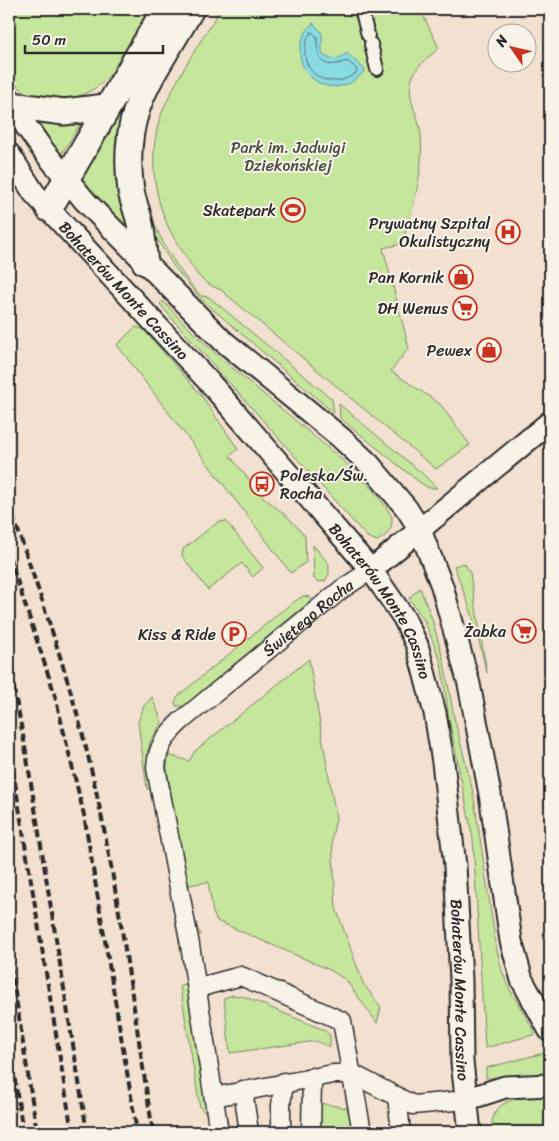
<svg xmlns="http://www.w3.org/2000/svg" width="559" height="1141" font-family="Sriracha,sans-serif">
	<rect width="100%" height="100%" fill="#f2e0d0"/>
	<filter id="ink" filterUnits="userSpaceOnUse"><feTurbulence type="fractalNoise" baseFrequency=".02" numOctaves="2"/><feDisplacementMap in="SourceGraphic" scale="10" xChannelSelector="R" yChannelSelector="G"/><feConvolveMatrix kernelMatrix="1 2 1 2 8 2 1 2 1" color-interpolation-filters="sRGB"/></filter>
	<g filter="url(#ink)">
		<g fill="#c6e59d" stroke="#788864">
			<path d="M9,9H151C137,31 125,57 108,77C87,101 42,110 18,86C15,83 10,78 9,74C6,64 9,22 9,9Z"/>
			<path d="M221,9H420L439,48C428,58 413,68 411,83C407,102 420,117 421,135C424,173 413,208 402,244L383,248L409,348L391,371L440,404L470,445L436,469L221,290C195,280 196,270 181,249C152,208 144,147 167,101C182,69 202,39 221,9Z"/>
			<path d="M164,77C122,154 144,234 201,296L209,297L332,399L334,413L202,300L174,267L153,232L143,205L139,143L153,92Z"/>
			<path d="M131,80L133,237L85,185L80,176Z"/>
			<path d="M85,117L61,155L34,118Z"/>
			<path d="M163,301C209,353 264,393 316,438C343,460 375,486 392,517C393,529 387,536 377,541L367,537L175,322L160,304Z"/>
			<path d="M135,327L143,329L201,395L238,449L230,456L263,497L290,519L305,536L306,562L291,573L117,345Z"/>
			<path d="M339,404L423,474L437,488H429L419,482L340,418Z"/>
			<path d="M226,521L263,568L253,577L242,563L208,590L182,556L183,549L218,522Z"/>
			<path d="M313,545L329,564V574L325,581L319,582L314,579Z"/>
			<path d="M464,563L470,573L487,673L472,614L454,566Z"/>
			<path d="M420,588L432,619L444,662L454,717L473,792L496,945L502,971L509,988L536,1034L485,1048L473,839L449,719L441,662L425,622L409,598Z"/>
			<path d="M303,596L310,597L312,600L184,706H176L175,702L178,696L288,606Z"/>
			<path d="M309,659L336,818L332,838L336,908L363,983L381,1007L377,1023L346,980L330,970L217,921L213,913L208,882L188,885L194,922L201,935L194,936L167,769L168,755L189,761L195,751Z"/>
			<path d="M152,697L162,722L150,742L147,754L150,788L147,789L138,722L144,706Z"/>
			<path d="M188,985L208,1112L207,1113L200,1108L180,986Z"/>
			<path d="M233,995L245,997L324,1030L330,1035V1047L316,1041L230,1053L224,998Z"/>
			<path d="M548,1052L550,1057V1076L486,1078V1068Z"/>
			<path d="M550,1096V1132H492C489,1095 525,1097 550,1096Z"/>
			<path d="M319,1103L348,1108L352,1132H322Z"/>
		</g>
		<path fill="#89dae3" stroke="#639499" d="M313,23L322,33V54C331,61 338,60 347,53L365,70C332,113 274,64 313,23Z"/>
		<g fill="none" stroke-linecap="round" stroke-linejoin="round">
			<path stroke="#517175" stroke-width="1" d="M311,32L317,36C317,61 321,70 347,61L357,69L356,73C325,96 290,65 311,32Z"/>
			<g stroke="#2b2b2b" stroke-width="16">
				<g id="pedestrian">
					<path d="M361,9L368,35"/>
					<path d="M371,44L377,69"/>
				</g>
			</g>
			<g stroke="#2b2b2b" stroke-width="21">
				<g id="minor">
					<path d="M197,988L241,976L342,1021L362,1132"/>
					<path d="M243,1090L249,1132"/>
					<path d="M397,1096L401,1132"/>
					<path d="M214,1097L333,1074H353L413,1105L465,1100"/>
					<path id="s1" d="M219,1132L190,945L156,768C157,747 166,735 181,721L342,589L371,570"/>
					<path d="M281,1132V1105L284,1082"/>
					<path d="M311,1132L312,1077"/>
				</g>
			</g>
			<g stroke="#2b2b2b" stroke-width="25">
				<g id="tertiary">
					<path d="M11,105L43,150L85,201L222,340L341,438L369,464L407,509L420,530L442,586L469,684L490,794L511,941L522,980L550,1031"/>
					<path id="s2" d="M9,154L34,193L210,383L371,570L404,618L417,645L435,713L443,762L455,866L461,980L462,1062L470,1132"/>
					<path d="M371,570L550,422"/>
					<path d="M465,1100L505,1087L550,1085"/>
				</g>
			</g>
			<g stroke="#2b2b2b" stroke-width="29">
				<g id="secondary">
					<path d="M9,101L11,105L64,112L106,107"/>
					<path d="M49,209L165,9"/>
					<path d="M145,262C143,250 143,237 140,224C138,213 133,202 131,191C119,109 154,75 191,9"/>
				</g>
			</g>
			<use href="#pedestrian" stroke="#f7f3e8" stroke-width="12"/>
			<use href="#minor" stroke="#f7f3e8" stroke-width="18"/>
			<use href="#tertiary" stroke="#f7f3e8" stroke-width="21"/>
			<use href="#secondary" stroke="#f7f3e8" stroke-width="25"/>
			<g stroke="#2b2b2b" stroke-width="4" stroke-dasharray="8 4" stroke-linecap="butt">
				<path d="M9,504C38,589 68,673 89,760C118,882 133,1008 153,1132"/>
				<path d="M9,556L54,692L84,815L137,1132"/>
				<path d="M9,664L25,746L87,1132"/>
				<path d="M9,746L72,1132"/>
				<path d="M9,954L37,1132"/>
				<path d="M9,1042L23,1132"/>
			</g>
		</g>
	</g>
	<defs>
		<g id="stadium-ring" transform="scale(1.25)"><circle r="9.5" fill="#f7f3e8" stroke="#c8321e" stroke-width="1.5"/><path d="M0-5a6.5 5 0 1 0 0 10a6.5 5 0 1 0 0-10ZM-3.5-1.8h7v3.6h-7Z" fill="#c8321e"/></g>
		<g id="hospital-ring" transform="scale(1.25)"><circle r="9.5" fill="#f7f3e8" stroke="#c8321e" stroke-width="1.5"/><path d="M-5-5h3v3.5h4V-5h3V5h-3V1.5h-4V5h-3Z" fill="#c8321e"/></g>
		<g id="shop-ring" transform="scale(1.25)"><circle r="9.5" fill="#f7f3e8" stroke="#c8321e" stroke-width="1.5"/><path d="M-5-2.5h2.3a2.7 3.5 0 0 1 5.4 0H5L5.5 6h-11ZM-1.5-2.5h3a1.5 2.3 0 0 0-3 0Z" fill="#c8321e"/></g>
		<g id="supermarket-ring" transform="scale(1.25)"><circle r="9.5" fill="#f7f3e8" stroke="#c8321e" stroke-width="1.5"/><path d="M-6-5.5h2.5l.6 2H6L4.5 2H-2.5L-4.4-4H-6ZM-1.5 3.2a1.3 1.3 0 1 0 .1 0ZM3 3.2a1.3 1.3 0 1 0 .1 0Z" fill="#c8321e"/></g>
		<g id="bus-ring" transform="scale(1.25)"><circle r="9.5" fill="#f7f3e8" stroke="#c8321e" stroke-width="1.5"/><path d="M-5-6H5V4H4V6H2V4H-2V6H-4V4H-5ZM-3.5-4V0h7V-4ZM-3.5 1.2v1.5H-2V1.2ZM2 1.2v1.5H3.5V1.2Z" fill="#c8321e"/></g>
		<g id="parking-ring" transform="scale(1.25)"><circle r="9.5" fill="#f7f3e8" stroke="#c8321e" stroke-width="1.5"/><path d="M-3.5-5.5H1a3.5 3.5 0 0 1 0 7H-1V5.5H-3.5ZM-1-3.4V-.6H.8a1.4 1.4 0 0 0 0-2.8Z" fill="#c8321e"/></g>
	</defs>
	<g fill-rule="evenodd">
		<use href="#stadium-ring" x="293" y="210"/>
		<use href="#hospital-ring" x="508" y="232"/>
		<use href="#shop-ring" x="461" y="277"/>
		<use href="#supermarket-ring" x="465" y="308"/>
		<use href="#shop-ring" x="489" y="350"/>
		<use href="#bus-ring" x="262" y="484"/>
		<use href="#supermarket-ring" x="524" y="631"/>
		<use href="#parking-ring" x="234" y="634"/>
	</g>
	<g text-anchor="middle" stroke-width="4" stroke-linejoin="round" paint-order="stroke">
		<g font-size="16" fill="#4a5042" stroke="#f7f3e8">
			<text x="288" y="153">Park im. Jadwigi<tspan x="288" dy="18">Dziekońskiej</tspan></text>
		</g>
		<g font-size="16" fill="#2b2b2b" stroke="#f7f3e8" text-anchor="end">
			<text x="276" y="216">Skatepark</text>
			<text x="490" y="229">Prywatny Szpital<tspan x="490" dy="18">Okulistyczny</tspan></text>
			<text x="444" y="283">Pan Kornik</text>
			<text x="448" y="314">DH Wenus</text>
			<text x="472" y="356">Pewex</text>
			<text x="280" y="481" text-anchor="start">Poleska/Św.<tspan x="280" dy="18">Rocha</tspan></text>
			<text x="506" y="637">Żabka</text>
			<text x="216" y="640">Kiss &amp; Ride</text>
		</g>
		<g font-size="16" fill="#2b2b2b" stroke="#f7f3e8">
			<text dy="6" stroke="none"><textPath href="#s2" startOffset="179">Bohaterów Monte Cassino</textPath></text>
			<text dy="6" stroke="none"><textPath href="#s2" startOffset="584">Bohaterów Monte Cassino</textPath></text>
			<text dy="6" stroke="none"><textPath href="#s1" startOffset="588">Świętego Rocha</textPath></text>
			<text dy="6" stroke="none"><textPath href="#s2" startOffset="989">Bohaterów Monte Cassino</textPath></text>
		</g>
	</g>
	<rect width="559" height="1141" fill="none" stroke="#f7f3e8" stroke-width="30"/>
	<rect x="15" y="15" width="529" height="1111" fill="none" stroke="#2b2b2b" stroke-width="2" filter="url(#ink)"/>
	<g transform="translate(512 48) rotate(304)"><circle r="24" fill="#f7f3e8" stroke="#a5a39c"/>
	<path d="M0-4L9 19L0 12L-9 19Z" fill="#c8321e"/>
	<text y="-8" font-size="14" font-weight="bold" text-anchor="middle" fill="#2b2b2b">N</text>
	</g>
	<path d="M25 45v8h138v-8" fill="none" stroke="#2b2b2b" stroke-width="2.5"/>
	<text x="32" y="45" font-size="15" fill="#2b2b2b" stroke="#f7f3e8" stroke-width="4" paint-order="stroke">50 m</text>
</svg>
